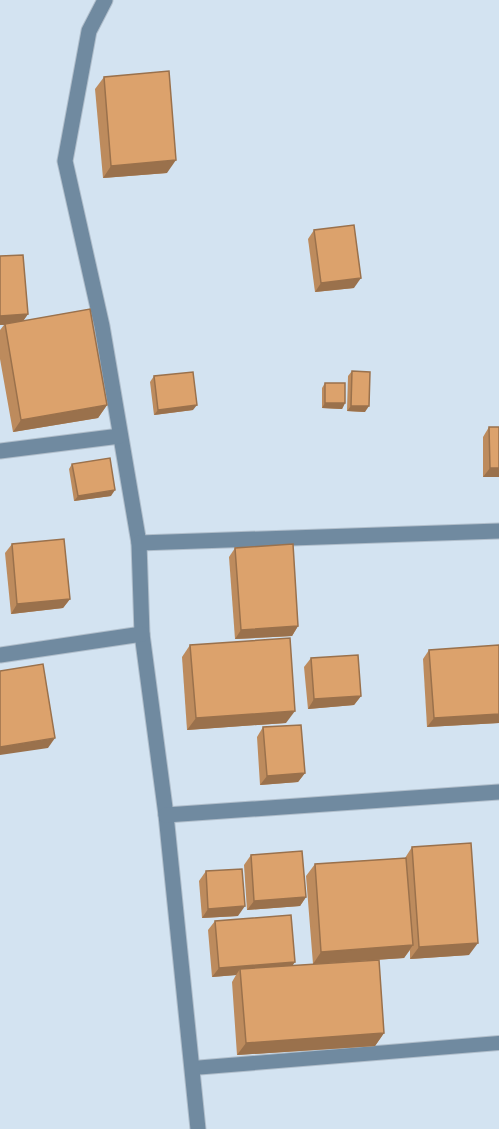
<svg xmlns="http://www.w3.org/2000/svg" width="499" height="1129" font-family="Montserrat,sans-serif">
	<rect width="100%" height="100%" fill="#d3e3f1"/>
	<g fill="none" stroke-linecap="round" stroke-linejoin="round">
		<g stroke="#b0becb" stroke-width="16">
			<path id="service" d="M193,1068L499,1043"/>
		</g>
		<g stroke="#b0becb" stroke-width="17">
			<g id="minor">
				<path d="M105,0L89,31L65,161L102,326L139,543L142,634L166,815L198,1129"/>
				<path d="M0,451L120,436"/>
				<path d="M139,543L499,531"/>
				<path d="M0,655L142,634"/>
				<path d="M166,815L499,792"/>
			</g>
		</g>
		<use href="#service" stroke="#708aa0" stroke-width="14"/>
		<use href="#minor" stroke="#708aa0" stroke-width="15"/>
	</g>
	<g fill="#bd8b5d">
		<path d="M104,77L167,173L103,178L95,89Z"/>
		<path d="M314,230L354,288L315,292L308,239Z"/>
		<path d="M0,256L28,314L23,321L107,405L98,418L13,432L0,359V330L4,325H0Z"/>
		<path d="M352,371L365,412L347,411L348,376Z"/>
		<path d="M154,376L193,410L154,415L150,382Z"/>
		<path d="M325,383L345,403L342,409L322,408V388Z"/>
		<path d="M489,427L499,477H483V437Z"/>
		<path d="M72,464L111,496L74,501L69,469Z"/>
		<path d="M12,544L70,599L63,608L11,614L5,553Z"/>
		<path d="M235,548L298,626L292,636L235,639L229,557Z"/>
		<path d="M190,645L286,723L187,730L182,657Z"/>
		<path d="M429,650L499,723L427,727L423,659Z"/>
		<path d="M311,658L361,696L354,705L308,709L304,667Z"/>
		<path d="M263,727L305,773L298,782L260,785L257,737Z"/>
		<path d="M412,847L469,955L410,959V950L404,958L313,964L306,876L315,864L405,858Z"/>
		<path d="M251,855L306,897L300,906L247,910L244,865Z"/>
		<path d="M206,871L238,916L202,918L199,881Z"/>
		<path d="M215,921L293,966L384,1033L375,1046L237,1055L232,982L236,975L212,977L208,930Z"/>
	</g>
	<g fill="#9a714c">
		<path d="M176,160L167,173L103,178L111,166Z"/>
		<path d="M361,278L354,288L315,292L321,283Z"/>
		<path d="M28,314L21,324L0,325V316Z"/>
		<path d="M325,403H345L342,409L322,408Z"/>
		<path d="M107,405L98,418L13,432L21,420Z"/>
		<path d="M197,405L193,410L154,415L158,410Z"/>
		<path d="M351,406H369L365,412L347,411Z"/>
		<path d="M490,468H499V477H483Z"/>
		<path d="M115,490L111,496L74,501L78,496Z"/>
		<path d="M70,599L63,608L11,614L17,604Z"/>
		<path d="M298,626L292,636L235,639L241,630Z"/>
		<path d="M361,696L354,705L308,709L314,699Z"/>
		<path d="M295,711L286,723L187,730L196,718Z"/>
		<path d="M499,714V723L427,727L434,718Z"/>
		<path d="M55,738L48,748L0,755V747Z"/>
		<path d="M305,773L298,782L260,785L267,776Z"/>
		<path d="M306,897L300,906L247,910L254,901Z"/>
		<path d="M245,906L238,916L202,918L208,909Z"/>
		<path d="M478,943L469,955L410,959L419,947Z"/>
		<path d="M413,945L404,958L313,964L321,952Z"/>
		<path d="M295,962L288,972L240,969L236,975L212,977L219,968Z"/>
		<path d="M384,1033L375,1046L237,1055L246,1043Z"/>
	</g>
	<g fill="#dca26c" stroke="#9a714c" stroke-width="1.5">
		<path d="M169,71L176,160L111,166L104,77Z"/>
		<path d="M354,225L361,278L321,283L314,230Z"/>
		<path d="M23,255L28,314L0,316V256Z"/>
		<path d="M90,309L107,405L21,420L5,324Z"/>
		<path d="M352,371L370,372L369,406H351Z"/>
		<path d="M193,372L197,405L158,410L154,376Z"/>
		<rect x="325" y="383" width="20" height="20"/>
		<path d="M489,427H499V468H490Z"/>
		<path d="M110,458L115,490L78,496L72,464Z"/>
		<path d="M64,539L70,599L17,604L12,544Z"/>
		<path d="M293,544L298,626L241,630L235,548Z"/>
		<path d="M290,638L295,711L196,718L190,645Z"/>
		<path d="M499,645V714L434,718L429,650Z"/>
		<path d="M358,655L361,696L314,699L311,658Z"/>
		<path d="M43,664L55,738L0,747V671Z"/>
		<path d="M301,725L305,773L267,776L263,727Z"/>
		<path d="M471,843L478,943L419,947L412,847Z"/>
		<path d="M302,851L306,897L254,901L251,855Z"/>
		<path d="M406,858L413,945L321,952L315,864Z"/>
		<path d="M242,869L245,906L208,909L206,871Z"/>
		<path d="M291,915L295,962L219,968L215,921Z"/>
		<path d="M379,960L384,1033L246,1043L240,969Z"/>
	</g>
</svg>
